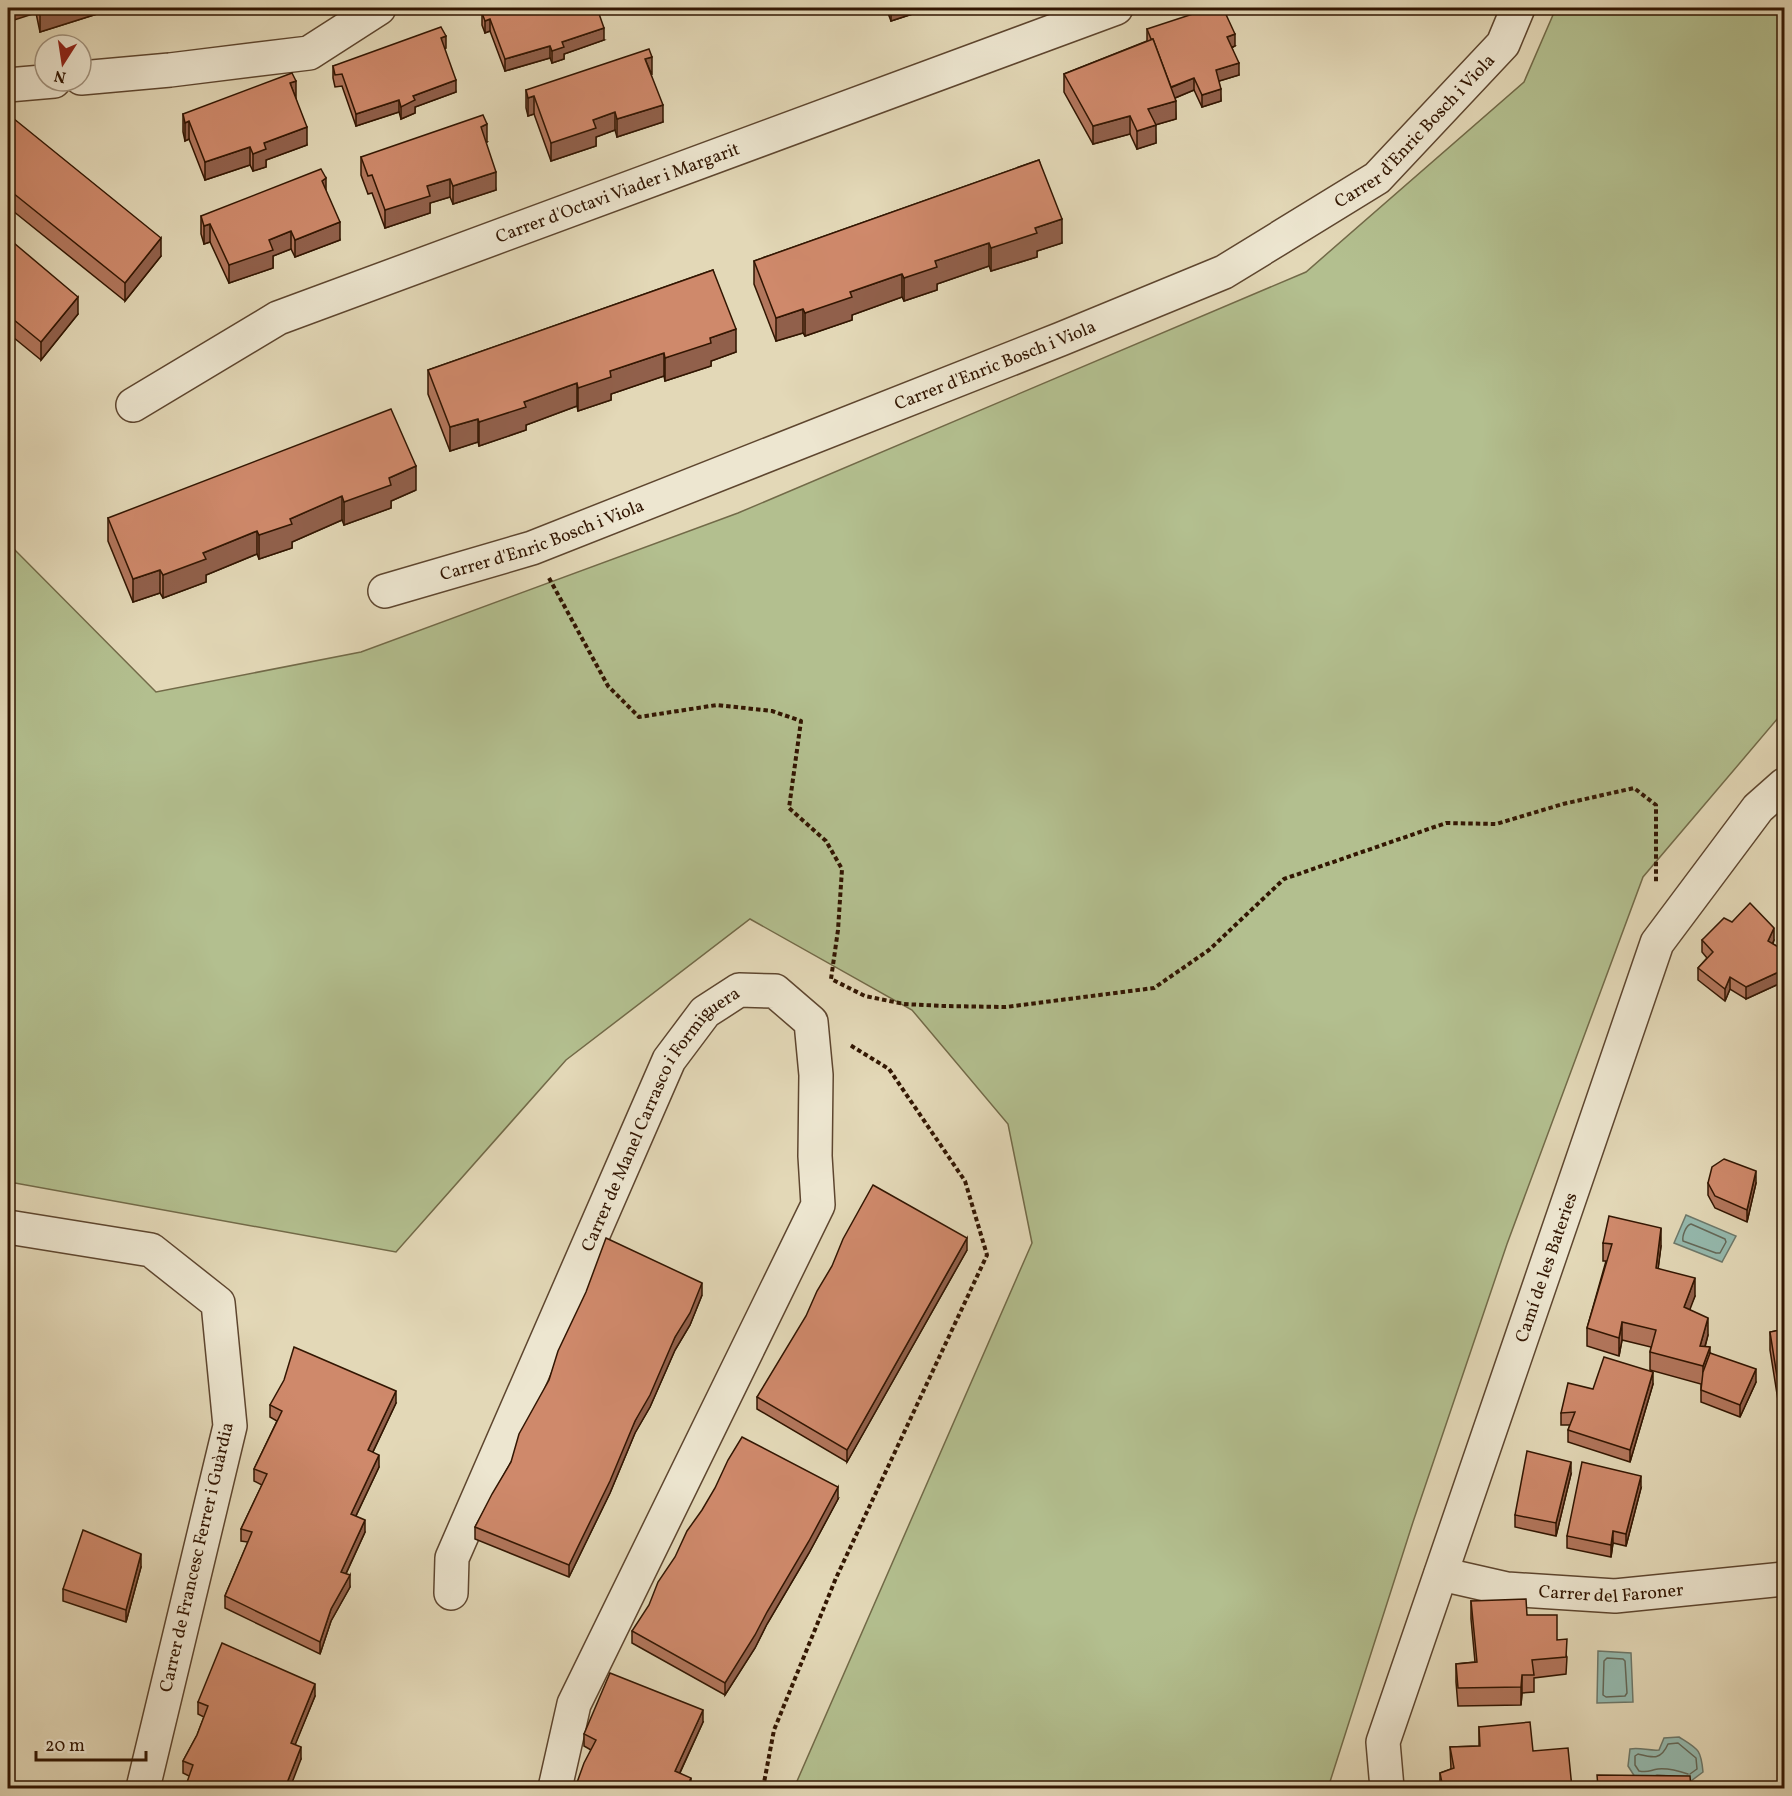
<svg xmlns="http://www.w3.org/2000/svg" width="1792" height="1796" font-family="Vollkorn,serif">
	<rect width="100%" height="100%" fill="#e3d8b7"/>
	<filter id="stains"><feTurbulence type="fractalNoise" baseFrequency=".00333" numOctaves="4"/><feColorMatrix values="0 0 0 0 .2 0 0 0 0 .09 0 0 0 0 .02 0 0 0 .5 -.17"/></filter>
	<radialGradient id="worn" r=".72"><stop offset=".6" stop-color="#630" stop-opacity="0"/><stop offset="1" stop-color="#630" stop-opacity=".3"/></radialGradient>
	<path fill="#b3bf8f" stroke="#726a48" stroke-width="1.5" d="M1556,8H1784V711L1643,877L1507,1244L1413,1522L1328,1788H794L1032,1243L1008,1124L912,1010L750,919L566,1060L396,1252L15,1183L8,1185V543L156,692L361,652L738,513L1306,272L1524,82Z"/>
	<g fill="#95baaf" stroke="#6d786a" stroke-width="1.5">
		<path d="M1686,1215L1736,1236L1722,1262L1674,1243Z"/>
		<path d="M1598,1651L1631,1653L1633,1702L1597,1703Z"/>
		<path d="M1679,1737C1698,1749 1701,1749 1703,1772L1691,1781L1672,1776L1657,1775L1649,1779L1635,1777L1628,1766L1630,1749C1640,1747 1649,1751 1659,1750L1664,1738Z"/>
	</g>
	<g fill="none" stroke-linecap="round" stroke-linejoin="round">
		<g stroke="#646858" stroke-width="1.5">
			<path d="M1691,1224L1725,1239L1726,1242L1720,1253H1716L1683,1241C1682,1236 1686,1225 1691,1224Z"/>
			<path d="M1607,1658L1623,1659L1625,1661L1627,1693L1625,1696L1606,1697L1603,1695L1604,1661Z"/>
			<path d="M1688,1774C1679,1771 1669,1768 1658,1769C1650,1770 1649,1773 1639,1771L1635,1765V1756L1638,1754C1654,1758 1661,1760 1668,1744L1678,1743L1696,1758L1697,1769L1690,1774"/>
		</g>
		<g stroke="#5e462f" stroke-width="36">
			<g id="minor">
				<path d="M81,78L170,70L309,53L379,8"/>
				<path d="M8,85L54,81"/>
				<path id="s1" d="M133,405L278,318L1116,8"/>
				<path id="s2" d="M385,591L532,548L1061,339L1224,272L1377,178L1503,44L1518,8"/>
				<path d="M8,1227L151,1250L218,1303L230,1426L143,1788"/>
				<path id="s3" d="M1441,1574L1507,1589L1615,1596L1784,1579"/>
				<path id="s4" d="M451,1593L452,1558L669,1060L705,1012L739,990L775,991L811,1022L816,1075L815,1156L818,1205L574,1704L555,1788"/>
				<path id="s5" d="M1387,1788L1383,1742L1657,943L1758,808L1784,785"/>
			</g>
		</g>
		<g stroke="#321602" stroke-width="4" stroke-dasharray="4.5 3" stroke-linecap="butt">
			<path d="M549,578L608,686L639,717L717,705L772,711L801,721L789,808L826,841L842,869L838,930L831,979L865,996L904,1004L944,1006L1006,1007L1154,988L1209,950L1284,879L1446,823L1496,824L1563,804L1634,788L1656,805V883"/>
			<path d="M763,1788L774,1730L836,1578L987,1255L965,1181L889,1069L850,1045"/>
		</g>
		<use href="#minor" stroke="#ede6d0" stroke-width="33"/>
	</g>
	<g fill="#b2765c" stroke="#321602" stroke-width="1.5">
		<path d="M8,8H116L40,32L36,13Z"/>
		<path d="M240,8H273L240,12Z"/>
		<path d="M886,8H931L891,21Z"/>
		<path d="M482,13L604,40L564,54V59L552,63L550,58L505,71L490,31L485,33L482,25Z"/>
		<path d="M1147,29L1235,46L1232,48L1239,75L1219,81L1221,101L1202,107L1194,90L1175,98L1176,119L1155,125L1156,143L1137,149L1130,134L1093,144L1064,92V74L1147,41Z"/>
		<path d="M446,48L444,49L456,92L415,107V113L401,119L399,112L356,126L342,86L335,87L333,78V66Z"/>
		<path d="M651,75L663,122L617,137L615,130L596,137V146L551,161L534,114L528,116L526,108V90Z"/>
		<path d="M296,99L307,145L266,160V167L253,171L250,165L205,180L189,139L185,141L183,132V114Z"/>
		<path d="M8,114L161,256L125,301L8,207Z"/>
		<path d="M487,142L486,143L496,190L453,204L450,197L430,203V213L385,228L372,193L368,194L361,175V157Z"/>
		<path d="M1039,160L1062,243L1037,251V257L991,271L989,266L937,284V290L904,301L902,297L852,315V320L805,336L803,333L776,341L754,284V261Z"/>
		<path d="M326,192L340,240L295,257L291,249L273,256V268L229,283L210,242L204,244L201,234V216Z"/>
		<path d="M8,238L78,314L41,360L8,333Z"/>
		<path d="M713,270L736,352L711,361V366L665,381L664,376L611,394V400L578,411L577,406L526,425V430L479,446L478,442L450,451L428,394V370Z"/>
		<path d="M416,490L391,501V508L344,525L342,520L292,542V548L259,559L257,554L206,575V582L163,598L160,593L133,602L108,541V518Z"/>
		<path d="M1732,922L1774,940L1773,944L1785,951V981L1746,999L1730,989L1725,1001L1698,980V968L1707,958L1702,952V940Z"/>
		<path d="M1708,1183H1756L1747,1222L1715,1208L1708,1195Z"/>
		<path d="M1603,1243L1661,1246L1658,1268L1695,1296L1689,1309L1708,1335L1705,1347L1710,1353L1756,1382L1740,1417L1701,1402V1384L1650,1370V1352L1651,1347L1622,1340L1619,1356L1587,1346V1328L1606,1261H1603Z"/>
		<path d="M967,1250L847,1462L757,1409V1397Z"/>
		<path d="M702,1295L690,1325L675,1350L650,1407L635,1433L610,1493L569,1577L475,1539V1527L511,1462Z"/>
		<path d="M1785,1329V1444L1770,1350V1332Z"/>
		<path d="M1653,1384L1630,1462L1568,1442V1430L1570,1425H1561V1413L1593,1389Z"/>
		<path d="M396,1403L373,1452L379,1467L356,1516L365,1532L346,1574L350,1587L331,1621L320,1654L225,1608V1596L248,1542L241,1541V1529L262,1485L254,1481V1469L277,1421L270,1417V1405Z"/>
		<path d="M1571,1474L1556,1536L1515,1527V1515Z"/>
		<path d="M1641,1488L1626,1546L1613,1543L1611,1557L1567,1548V1536Z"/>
		<path d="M838,1499L809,1553L767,1624L755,1648L725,1695L632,1643V1631Z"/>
		<path d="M141,1567L126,1622L63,1601V1589Z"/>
		<path d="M1785,1587V1636L1778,1601V1589Z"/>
		<path d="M1471,1601L1527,1615L1557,1640L1567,1657L1566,1674L1534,1678V1692L1522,1693L1521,1705L1458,1706L1456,1682V1664L1475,1662L1471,1619Z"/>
		<path d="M315,1696L295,1744L301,1759L189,1776L183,1773V1761L197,1735L204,1717L198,1714V1702Z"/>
		<path d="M703,1722L680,1773L691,1788L591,1750L584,1746V1734Z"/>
		<path d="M1479,1727L1533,1751L1572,1788H1440V1773L1451,1769L1450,1747L1479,1746Z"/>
	</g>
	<g fill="#91604b" stroke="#321602" stroke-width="1.5">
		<path d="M8,8H36V13L8,22Z"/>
		<path d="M60,8H116L40,32V14Z"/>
		<path d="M891,8H931L891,21Z"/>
		<path d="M490,19V31L485,33V21Z"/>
		<path d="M604,28V40L564,54V59L552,63V51L562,42Z"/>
		<path d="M1235,34V46L1227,49V37Z"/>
		<path d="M446,36V48L441,50V38Z"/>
		<path d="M550,46V58L505,71V59Z"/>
		<path d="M652,57V75L645,59Z"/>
		<path d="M1239,63V75L1216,82V70Z"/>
		<path d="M1194,78V90L1170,100V88Z"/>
		<path d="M456,80V92L415,107V113L401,119V107L413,96Z"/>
		<path d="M296,81V99L290,83Z"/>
		<path d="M1221,89V101L1202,107V95Z"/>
		<path d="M534,96V114L528,116V98Z"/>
		<path d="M399,100V112L356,126V114Z"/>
		<path d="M1176,101V119L1148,127V109Z"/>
		<path d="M663,105V122L617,137V119Z"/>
		<path d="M615,112V130L596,137V146L551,161V143L593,120Z"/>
		<path d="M1130,116V134L1093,144V126Z"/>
		<path d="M189,121V139L185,141V123Z"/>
		<path d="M487,124V142L481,145V127Z"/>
		<path d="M1156,125V143L1137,149V131Z"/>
		<path d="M307,127V145L266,160V167L253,171V154L264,143Z"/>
		<path d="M250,147V165L205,180V162Z"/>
		<path d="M496,172V190L453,204V186Z"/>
		<path d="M326,178V196L322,181Z"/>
		<path d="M450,179V197L430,203V213L385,228V210L427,186Z"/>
		<path d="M1062,219V243L1037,251V257L991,271V248L1035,228Z"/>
		<path d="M340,222V240L295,257V240Z"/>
		<path d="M210,224V242L204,244V226Z"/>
		<path d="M291,231V249L273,256V268L229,283V265L269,240Z"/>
		<path d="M161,238V256L125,301V283Z"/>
		<path d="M989,243V266L937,284V290L904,301V278L935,261Z"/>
		<path d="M902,274V297L852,315V320L805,336V313L850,292Z"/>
		<path d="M78,297V314L41,360V342Z"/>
		<path d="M803,309V333L776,341V318Z"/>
		<path d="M736,329V352L711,361V366L665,381V358L710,338Z"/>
		<path d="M664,353V376L611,394V400L578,411V388L610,371Z"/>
		<path d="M577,383V406L526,425V430L479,446V422L524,402Z"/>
		<path d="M478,419V442L450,451V427Z"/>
		<path d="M416,466V490L391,501V508L344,525V502L389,478Z"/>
		<path d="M342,496V520L292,542V548L259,559V535L290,519Z"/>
		<path d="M257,531V554L206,575V582L163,598V575L203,553Z"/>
		<path d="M160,570V593L133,602V579Z"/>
		<path d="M1774,928V940L1768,953V941Z"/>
		<path d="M1785,969V981L1746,999V987Z"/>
		<path d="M1730,977V989L1725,1001V989Z"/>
		<path d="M1756,1171V1183L1747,1222V1210Z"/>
		<path d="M1661,1228V1246L1656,1286V1268Z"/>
		<path d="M967,1238V1250L847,1462V1450Z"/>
		<path d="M1695,1278V1296L1684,1325V1307Z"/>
		<path d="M702,1283V1295L690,1325L675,1350L650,1407L635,1433L610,1493L569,1577V1565L635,1421L675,1337Z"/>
		<path d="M1708,1318V1335L1700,1364V1346Z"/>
		<path d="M1622,1322V1340L1619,1356V1338Z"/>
		<path d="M1710,1347V1365L1703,1384V1366Z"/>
		<path d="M1756,1369V1382L1740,1417V1405Z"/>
		<path d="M1653,1372V1384L1630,1462V1450Z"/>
		<path d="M396,1391V1403L368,1462V1450Z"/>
		<path d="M379,1455V1467L351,1526V1514Z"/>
		<path d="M1571,1462V1474L1556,1536V1523Z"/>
		<path d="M1641,1476V1488L1626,1546V1534Z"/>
		<path d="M838,1487V1499L809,1553L767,1624L755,1648L725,1695V1683Z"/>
		<path d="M365,1520V1532L341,1584V1572Z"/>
		<path d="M1613,1531V1543L1611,1557V1545Z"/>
		<path d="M141,1554V1567L126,1622V1610Z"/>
		<path d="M350,1575V1587L331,1621L320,1654V1642L331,1609Z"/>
		<path d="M1522,1675V1693L1521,1705V1687Z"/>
		<path d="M315,1684V1696L291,1755V1743Z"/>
		<path d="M703,1710V1722L675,1783V1771Z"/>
		<path d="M301,1747V1759L290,1788H285Z"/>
		<path d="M691,1778V1788H686Z"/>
	</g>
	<g fill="#cf896b" stroke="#321602" stroke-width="1.5">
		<path d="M39,8H60L40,14Z"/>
		<path d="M498,8H597L604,28L562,42L564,47L552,51L550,46L505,59L490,19L485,21L482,13Z"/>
		<path d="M1211,8H1223L1235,34L1227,37L1239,63L1216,70L1221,89L1202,95L1194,78L1171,87L1153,39H1151L1147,29Z"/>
		<path d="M441,27L446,36L441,38L456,80L413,96L415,100L401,107L399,100L356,114L342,74L335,75L333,66Z"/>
		<path d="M1153,39L1176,101L1148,109L1156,125L1137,131L1130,116L1093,126L1064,74Z"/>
		<path d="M649,49L652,57L645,59L663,105L617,119L615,112L593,120L596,128L551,143L534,96L528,98L526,90Z"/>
		<path d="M292,73L296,81L290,83L307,127L264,143L266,149L253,154L250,147L205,162L189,121L185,123L183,114Z"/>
		<path d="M8,114L161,238L125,283L8,189Z"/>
		<path d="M483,115L487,124L481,127L496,172L453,186L450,179L427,186L430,196L385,210L372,175L368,176L361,157Z"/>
		<path d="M1039,160L1062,219L1035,228L1037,233L991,248L989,243L935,261L937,267L904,278L902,274L850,292L852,297L805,313L803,309L776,318L754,261Z"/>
		<path d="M321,169L326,178L322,181L340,222L295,240L291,231L269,240L273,250L229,265L210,224L204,226L201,216Z"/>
		<path d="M8,238L78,297L41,342L8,315Z"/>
		<path d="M713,270L736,329L710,338L711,343L665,358L664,353L610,371L611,377L578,388L577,383L524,402L526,407L479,422L478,419L450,427L428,370Z"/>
		<path d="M391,409L416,466L389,478L391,485L344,502L342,496L290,519L292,524L259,535L257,531L203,553L206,559L163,575L160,570L133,579L108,518Z"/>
		<path d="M1750,903L1774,928L1768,941L1785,951V969L1746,987L1730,977L1725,989L1698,968L1713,952L1702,940L1724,918L1732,922Z"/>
		<path d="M1724,1159L1756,1171L1747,1210L1715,1196L1708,1183L1712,1167Z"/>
		<path d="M873,1185L967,1238L847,1450L757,1397L806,1316L817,1291L832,1266L843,1239Z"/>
		<path d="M1609,1216L1661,1228L1656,1268L1695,1278L1684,1307L1708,1318L1700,1346L1710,1347L1703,1366L1650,1352L1656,1330L1622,1322L1619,1338L1587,1328L1612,1244L1603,1243Z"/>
		<path d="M606,1238L702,1283L690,1313L675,1337L650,1395L635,1421L610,1481L569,1565L475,1527L492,1494L511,1462L519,1434L549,1380L558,1351L586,1292Z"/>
		<path d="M1785,1329V1426L1770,1332Z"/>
		<path d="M294,1347L396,1391L368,1450L379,1455L351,1514L365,1520L341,1572L350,1575L331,1609L320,1642L225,1596L252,1532L241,1529L267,1474L254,1469L282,1411L270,1405L284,1380Z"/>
		<path d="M1710,1353L1756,1369L1740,1405L1701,1390L1703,1372Z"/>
		<path d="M1604,1357L1653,1372L1630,1450L1568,1430L1575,1412L1561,1413L1568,1383L1593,1389Z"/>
		<path d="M742,1437L838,1487L809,1541L767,1612L755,1635L725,1683L632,1631L649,1605L658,1582L675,1557L687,1531L702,1510L715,1488L728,1460Z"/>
		<path d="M1527,1451L1571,1462L1556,1523L1515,1515Z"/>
		<path d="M1582,1462L1641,1476L1626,1534L1613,1531L1611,1545L1567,1536Z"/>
		<path d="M83,1530L141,1554L126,1610L63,1589Z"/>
		<path d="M1785,1587V1624H1784L1778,1589Z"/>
		<path d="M1526,1599L1527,1615H1557V1640L1567,1639L1566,1657L1532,1660L1534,1675H1522L1521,1687L1458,1688L1456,1664L1477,1662L1471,1601Z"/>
		<path d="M222,1643L315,1684L291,1743L301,1747L285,1788H185L193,1765L183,1761L197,1735L208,1706L198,1702Z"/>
		<path d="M610,1673L703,1710L675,1771L691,1778L686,1788H575L584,1763L596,1740L584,1734Z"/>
		<path d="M1530,1722L1533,1751L1568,1748L1572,1788H1443L1440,1773L1454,1768L1450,1747L1480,1746L1479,1727Z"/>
		<path d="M1597,1775L1690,1776L1691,1788H1598Z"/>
	</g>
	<g text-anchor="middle" stroke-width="5" stroke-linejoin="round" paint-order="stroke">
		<g font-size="18" fill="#321602" stroke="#ede6d0">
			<text dy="6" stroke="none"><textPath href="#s2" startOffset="1137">Carrer d'Enric Bosch i Viola</textPath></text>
			<text dy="6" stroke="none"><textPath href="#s1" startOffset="531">Carrer d'Octavi Viader i Margarit</textPath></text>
			<text dy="6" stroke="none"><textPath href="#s2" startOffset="651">Carrer d'Enric Bosch i Viola</textPath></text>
			<text dy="6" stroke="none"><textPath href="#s2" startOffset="165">Carrer d'Enric Bosch i Viola</textPath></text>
			<text dy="6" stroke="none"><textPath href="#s4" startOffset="524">Carrer de Manel Carrasco i Formiguera</textPath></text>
			<text dy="6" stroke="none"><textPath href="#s5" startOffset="548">Camí de les Bateries</textPath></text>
			<text transform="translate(196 1557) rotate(-77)" y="6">Carrer de Francesc Ferrer i Guàrdia</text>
			<text dy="6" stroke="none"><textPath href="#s3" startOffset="172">Carrer del Faroner</textPath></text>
		</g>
	</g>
	<rect width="1792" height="1796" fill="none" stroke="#e3d8b7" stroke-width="30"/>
	<rect x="9" y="9" width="1774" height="1778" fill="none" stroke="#321602" stroke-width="3"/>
	<rect x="15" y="15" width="1762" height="1766" fill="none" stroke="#321602" stroke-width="1.5"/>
	<g transform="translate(63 63) rotate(192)"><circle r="28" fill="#ede6d0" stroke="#a2937e" stroke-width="1.5"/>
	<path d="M0-4.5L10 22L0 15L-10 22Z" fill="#8f2418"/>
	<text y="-9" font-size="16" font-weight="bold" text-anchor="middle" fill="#321602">N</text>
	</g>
	<path d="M36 1751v9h110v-9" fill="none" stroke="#321602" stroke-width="3"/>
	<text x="45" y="1751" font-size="18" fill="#321602" stroke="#ede6d0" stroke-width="4.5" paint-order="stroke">20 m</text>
	<rect width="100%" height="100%" filter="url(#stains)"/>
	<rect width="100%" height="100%" fill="url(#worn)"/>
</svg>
